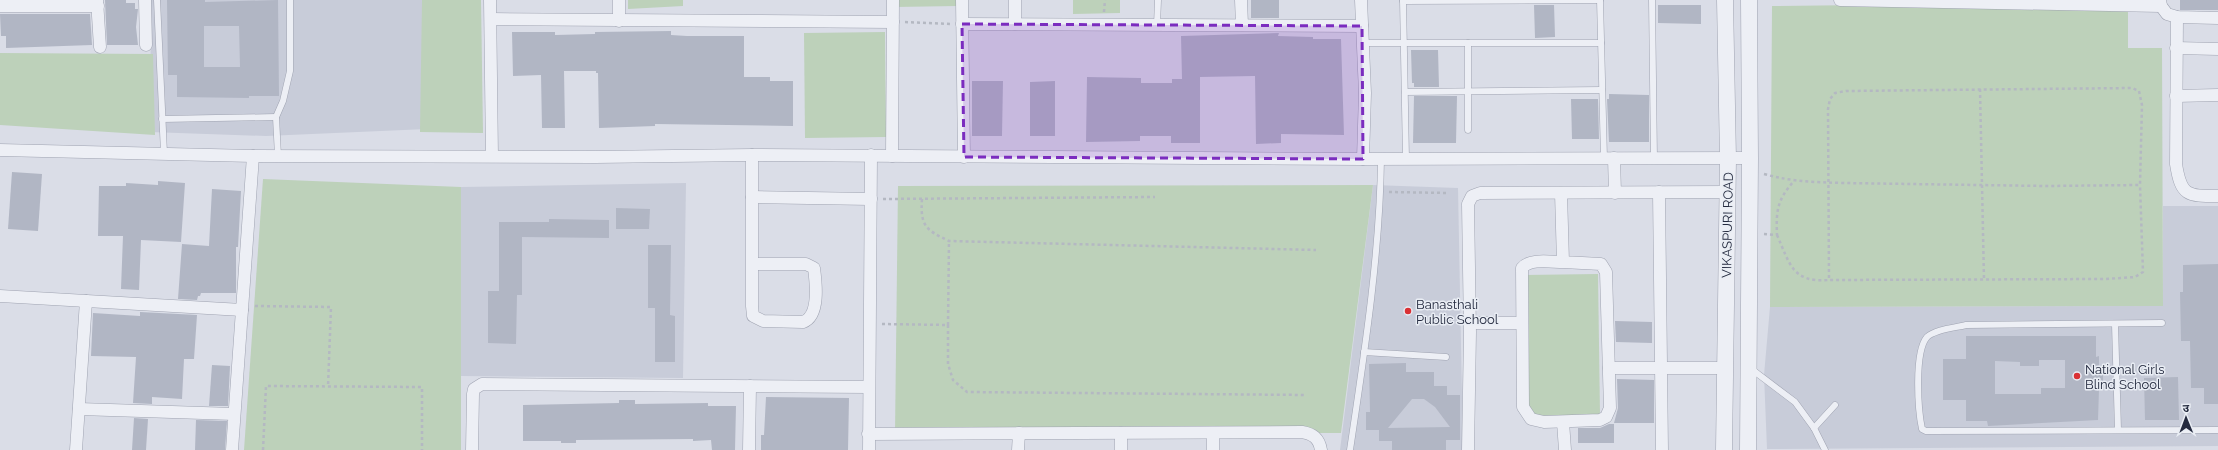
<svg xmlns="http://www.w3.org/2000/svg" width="2218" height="450" font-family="Raleway,'Noto Sans Devanagari',sans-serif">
	<rect width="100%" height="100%" fill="#dadde7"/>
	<g fill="#c8ccd9">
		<path d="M151,0H424L427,129L266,136L150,132Z"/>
		<path d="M686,183L683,378L461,376V187Z"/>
		<path d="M1373,185L1458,188L1463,450H1340Z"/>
		<path d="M2163,206H2218V446L1767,449L1764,375L1770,307L2163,306Z"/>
	</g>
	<g fill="#bdd1ba">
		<path d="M422,0H481L483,133L420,132Z"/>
		<path d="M628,0H683V6L628,9Z"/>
		<path d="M894,0H958V6L894,7Z"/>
		<path d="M1073,0H1120V13L1073,14Z"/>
		<path d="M2128,2V48H2162L2163,306L1770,307L1772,6Z"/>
		<path d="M885,32L886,137L805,138L804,33Z"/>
		<path d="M0,53L153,54L155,135L0,125Z"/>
		<path d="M263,179L461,187V450H244Z"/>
		<path d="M1373,185L1341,433H895L898,186Z"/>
		<path d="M1598,274L1600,415L1526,416L1524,275Z"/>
	</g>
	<g fill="#b1b6c4" fill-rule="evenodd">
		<path d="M105,0H126V3H135V9H138L136,27L138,45H107Z"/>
		<path d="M167,0H205V2L278,0L279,96H249V98L177,97V75H168ZM204,26H239L240,67H204Z"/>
		<rect x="1251" y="0" width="28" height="18"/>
		<rect x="2180" y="0" width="38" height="10"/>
		<path d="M1534,5H1554L1555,37L1535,38Z"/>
		<path d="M1658,5H1701V24L1658,23Z"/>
		<path d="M0,14H90L92,45L6,48V36H1Z"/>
		<path d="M671,31V35L687,36H744V77H770V81H793V126L655,124V126L599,128L598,73H596V71H564L565,128H542L541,75L513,76L512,32H555V35L595,34V32Z"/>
		<path d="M1279,33L1278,36L1313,37V39H1341L1344,135L1281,134V143L1256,144L1255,76L1200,77V143H1171V136H1140V141L1086,142L1087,77L1141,78V83H1172V79H1182L1181,36Z"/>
		<path d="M1411,50H1438L1439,87H1414V83H1412Z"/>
		<path d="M972,81H1003L1002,136H972Z"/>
		<path d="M1055,81V136H1030V82Z"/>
		<path d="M1609,94L1649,95V142H1609L1607,99H1609Z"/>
		<path d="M1414,96H1457L1456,143H1413Z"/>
		<path d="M1571,99H1598L1599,139H1572Z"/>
		<path d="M12,172L42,174L38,231L8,229Z"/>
		<path d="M158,181L185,183L181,242L141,240L139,290L121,289L123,236H98L99,186H126V183L158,185Z"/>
		<path d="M212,189L241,191L238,247H236V293H201L200,296H198L197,300L178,299L182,244L209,246Z"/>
		<path d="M616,208L650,209L649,229H616Z"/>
		<path d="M549,219L609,220V238L522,237V295H517L516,344L488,343V291H499V222H549Z"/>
		<path d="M648,245H671L670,315L675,316V362H655V308H648Z"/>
		<path d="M2218,264V404H2204V388H2191L2190,341H2181L2180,292H2183V265Z"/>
		<path d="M140,312L197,315L194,359H184L182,399L152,397V404L133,403L136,357L91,356L93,313L140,316Z"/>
		<path d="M1615,321L1652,322V343L1616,342Z"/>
		<path d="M1966,336H2096V357L2099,356V367H2103V389H2099L2098,420L1988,426L1987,421H1966V400H1943V359H1966ZM2039,360H2065V388H2041V394H1995V361L2020,362V366H2039Z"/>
		<path d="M1406,363V372H1434V386H1447V395H1460V440H1446V450H1392V441H1379V430H1366V412H1370L1369,364ZM1412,399H1424L1435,407L1450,427L1388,428Z"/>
		<path d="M212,365L230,366L228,406H209Z"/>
		<path d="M2178,377L2179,420H2145L2144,378Z"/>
		<path d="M1617,379L1654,380V423H1614L1618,408Z"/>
		<path d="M766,397L849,398L848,450H761V435H764Z"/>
		<path d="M619,400H635V404L708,403V406H736L735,450H712L711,440L693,441V439L576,440V443H561V441H523V405L619,403Z"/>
		<path d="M134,418L148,419L146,450H132Z"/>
		<path d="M196,420L227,421L225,450H195Z"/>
		<path d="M1609,424H1614V443H1578V428H1600Z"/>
	</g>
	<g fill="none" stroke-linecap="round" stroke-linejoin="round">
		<g stroke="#9fa3b1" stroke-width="7">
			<g id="service">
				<path d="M157,0L164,153"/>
				<path d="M1403,0L1406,159"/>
				<path d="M1600,0L1604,158"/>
				<path d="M1652,0L1654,159"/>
				<path d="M1403,1L1600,0"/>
				<path d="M1157,25L1158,0"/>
				<path d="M1363,43H1601"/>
				<path d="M1468,43V130"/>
				<path d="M1405,92L1602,90"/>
				<path d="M162,119L276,117"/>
				<path d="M278,156L276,117L283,101L290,71V0"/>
				<path d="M2162,323L1966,325C1954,328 1936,329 1927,337C1914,352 1918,410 1922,429L1926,431L2218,430"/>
				<path d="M2115,324L2118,430"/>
				<path d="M1364,352L1446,357"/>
				<path d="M1750,368L1795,402L1814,428L1825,450"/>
				<path d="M1814,428L1835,405"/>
				<path d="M1350,450C1364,356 1380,254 1381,159"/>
			</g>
		</g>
		<g stroke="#9fa3b1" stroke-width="13">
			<g id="minor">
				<path d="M97,0L100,47"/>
				<path d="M145,0L146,45"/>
				<path d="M490,0L492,156"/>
				<path d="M962,0L964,157"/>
				<path d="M1241,0L1242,25"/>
				<path d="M1361,0L1365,93L1363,159"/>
				<path d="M1840,0L2161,6"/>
				<path d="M2160,0L2161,6L2167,14L2177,17L2218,18"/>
				<path d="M0,6H98"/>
				<path d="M2177,17L2176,164C2181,196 2187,196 2218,196"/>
				<path d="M491,19L893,22"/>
				<path d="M619,21V0"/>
				<path d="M962,24L1362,26"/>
				<path d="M1015,24V0"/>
				<path d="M2176,48L2218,49"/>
				<path d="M2176,96L2218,95"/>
				<path d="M0,150L253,156L595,157L752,155L1363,159L1750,158"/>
				<path d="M892,156L893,0"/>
				<path d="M1614,158L1615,193"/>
				<path d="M1659,192L1662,450"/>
				<path d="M1561,193L1563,262C1551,262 1530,258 1522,268L1523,407L1531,419L1544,422L1600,420L1606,417L1610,408L1606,272L1601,264L1563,262"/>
				<path d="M752,197L871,199"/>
				<path d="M752,264H806L814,268C816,283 820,316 803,322L763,321L753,316L752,306V155"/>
				<path d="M0,296L242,310"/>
				<path d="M1470,323H1522"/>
				<path d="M1609,368H1725"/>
				<path d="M79,409L234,414"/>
				<path d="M1563,422L1565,450"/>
				<path d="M868,434L1302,432C1313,434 1319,438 1321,450"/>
				<path d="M76,450L86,301"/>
				<path d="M232,450L253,156"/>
				<path d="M472,450L473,394L474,389L482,384L868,387"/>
				<path d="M749,450L750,386"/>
				<path d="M869,450L871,155"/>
				<path d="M1018,450L1019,433"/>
				<path d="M1121,450V433"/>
				<path d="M1213,450V434"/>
				<path d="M1468,450L1470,332L1468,204L1472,196L1480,193L1728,192"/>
			</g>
		</g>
		<g stroke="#9fa3b1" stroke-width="17">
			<g id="tertiary">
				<path d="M1724,450L1728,159L1725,0"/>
				<path d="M1748,450L1750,158L1749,0"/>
			</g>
		</g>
		<g stroke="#b4b8c2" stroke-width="2.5" stroke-dasharray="3 3" stroke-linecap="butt">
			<path d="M1104,12L1105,0"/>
			<path d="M905,22L950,24"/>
			<path d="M1980,89L1984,280"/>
			<path d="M1764,174C1793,182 1814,182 1843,183L2046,186L2140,185L2142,105L2139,91L2132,88L1846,91L1835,93L1830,99L1828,109L1829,280L2106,279L2135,277L2143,272L2140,185"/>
			<path d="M1389,192L1449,193"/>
			<path d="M883,199L1155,197"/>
			<path d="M922,199C920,226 926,230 949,241L1316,250"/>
			<path d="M1764,234L1777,235C1776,211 1777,200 1794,181"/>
			<path d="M1777,235C1790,264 1792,283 1829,280"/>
			<path d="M255,306L331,307L328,387"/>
			<path d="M882,324L948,325L949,241"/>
			<path d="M948,325V364L953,380L967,392L1306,395"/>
			<path d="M263,450L266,386L422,387V450"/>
		</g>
		<use href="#service" stroke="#edeff5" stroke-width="6"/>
		<use href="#minor" stroke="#edeff5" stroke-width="12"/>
		<use href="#tertiary" stroke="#edeff5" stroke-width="16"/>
	</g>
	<path fill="#7b2cbf" fill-opacity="0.2" stroke="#7b2cbf" stroke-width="3" stroke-dasharray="8 5" stroke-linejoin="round" d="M962,24L1362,26L1363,159L964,157Z"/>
	<g fill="#da3034" stroke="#e9edf4" stroke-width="1.5">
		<circle cx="1408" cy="311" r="4"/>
		<circle cx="2077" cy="376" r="4"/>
	</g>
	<g text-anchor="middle" stroke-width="3" stroke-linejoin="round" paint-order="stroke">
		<g font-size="13" fill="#23293e" stroke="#e9edf4">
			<text transform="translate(1727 225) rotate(-89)" y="5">VIKASPURI ROAD</text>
		</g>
		<g font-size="13" fill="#23293e" stroke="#e9edf4" text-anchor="start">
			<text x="1416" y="309">Banasthali<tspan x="1416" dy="15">Public School</tspan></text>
			<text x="2085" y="374">National Girls<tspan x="2085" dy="15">Blind School</tspan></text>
		</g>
	</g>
	<g transform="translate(2186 418) rotate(359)" stroke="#e9edf4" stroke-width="3" paint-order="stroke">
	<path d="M0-3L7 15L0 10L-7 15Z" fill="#23293e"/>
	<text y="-6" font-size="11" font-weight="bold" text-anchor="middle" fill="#23293e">उ</text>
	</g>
</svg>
